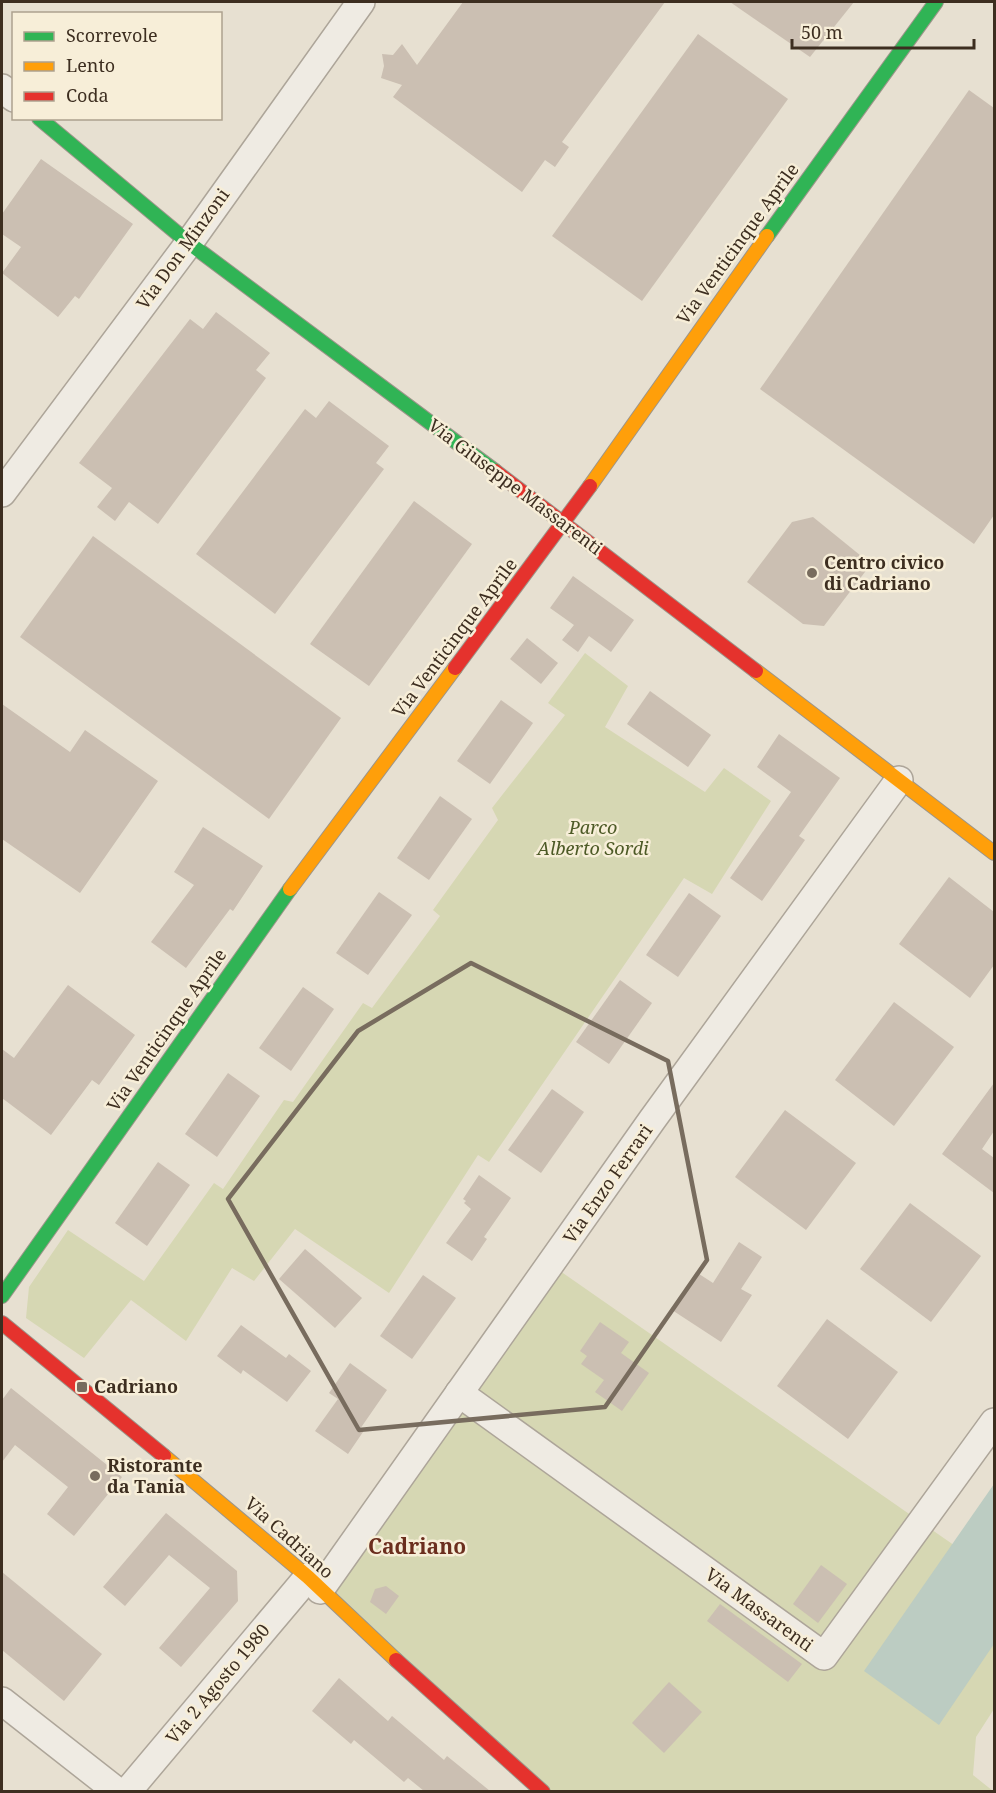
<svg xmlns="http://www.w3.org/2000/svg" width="996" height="1793" font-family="'Noto Serif',serif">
	<rect width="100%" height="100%" fill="#e7e0d1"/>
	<g fill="#d6d7b3">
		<path d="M585,653L628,686L605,727L705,792L724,768L771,801L712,894L684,878L489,1162L478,1155L389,1293L295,1229L254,1281L232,1268L186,1341L131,1300L84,1358L26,1318L29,1287L68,1230L144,1281L214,1183L223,1189L284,1100L293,1102L363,1003L372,1008L440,916L433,910L498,820L492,808L565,715L548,703Z"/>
		<path d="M550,1264L994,1573V1709L976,1737L973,1775L993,1791H543L309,1582Z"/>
	</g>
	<path fill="#bcccc2" d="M994,1484V1644L939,1725L864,1671Z"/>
	<g fill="#cbbfb2">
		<path d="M463,2H665L562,142L569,147L555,167L545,160L522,192L393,97L402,85L381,78L384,66L382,54L393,55L402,44L417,65Z"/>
		<path d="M730,2H854L810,57Z"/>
		<path d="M698,34L788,99L642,301L552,236Z"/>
		<path d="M969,90L994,108V515L974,544L760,389Z"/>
		<path d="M41,159L133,224L79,299L75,296L58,317L2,273L21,247L2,234V214Z"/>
		<path d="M216,312L270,353L256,370L266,378L158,524L129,502L115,521L97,507L112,488L79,463L190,319L203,329Z"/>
		<path d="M329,401L389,446L376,463L384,469L275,614L196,554L305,409L316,418Z"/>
		<path d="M414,501L472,544L369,686L310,644Z"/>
		<path d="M813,517L871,564L824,626L803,624L747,582L792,522Z"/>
		<path d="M93,536L341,718L269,819L20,637Z"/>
		<path d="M573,576L634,620L611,652L589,636L578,652L562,640L574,625L550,608Z"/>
		<path d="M527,638L558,663L541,684L510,659Z"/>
		<path d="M650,691L711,735L688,767L627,724Z"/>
		<path d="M501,700L533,723L490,784L457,761Z"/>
		<path d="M2,704L70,752L85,730L158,781L80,893L2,839Z"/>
		<path d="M779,734L840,778L799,836L805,840L762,901L730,878L791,792L757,767Z"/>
		<path d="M440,796L472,819L429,880L397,858Z"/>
		<path d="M203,827L263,866L233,911L230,909L186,968L151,942L194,885L174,872Z"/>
		<path d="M949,877L994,912V965L970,998L899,944Z"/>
		<path d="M379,892L412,915L368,975L336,953Z"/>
		<path d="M689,893L721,916L678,977L646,955Z"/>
		<path d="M620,980L652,1003L609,1064L576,1042Z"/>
		<path d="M68,985L135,1035L99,1085L92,1080L51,1135L2,1098V1049L14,1058Z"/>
		<path d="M303,987L334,1009L291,1071L259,1048Z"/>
		<path d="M894,1002L954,1047L894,1126L835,1080Z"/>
		<path d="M228,1073L260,1096L217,1157L185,1134Z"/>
		<path d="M994,1083V1131L982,1149L994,1158V1193L942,1154Z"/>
		<path d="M552,1089L584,1112L541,1173L508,1150Z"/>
		<path d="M785,1110L856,1163L806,1230L735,1177Z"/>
		<path d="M158,1162L190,1185L147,1246L115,1223Z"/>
		<path d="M479,1175L511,1198L484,1237L487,1239L472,1261L446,1243L471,1209L464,1203L466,1201L463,1199Z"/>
		<path d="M910,1203L981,1256L931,1322L860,1269Z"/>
		<path d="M739,1242L762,1257L741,1289L752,1295L721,1342L672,1310L696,1272L713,1283Z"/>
		<path d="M305,1249L362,1298L335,1328L279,1279Z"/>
		<path d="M423,1275L456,1298L412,1359L380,1336Z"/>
		<path d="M827,1319L898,1372L848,1439L777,1386Z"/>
		<path d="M600,1322L629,1342L621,1353L649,1373L622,1411L595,1392L604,1380L581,1364L587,1356L580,1351Z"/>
		<path d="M241,1325L286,1358L289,1354L311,1371L287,1402L243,1370L241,1374L217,1356Z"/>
		<path d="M350,1363L387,1390L360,1429L363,1432L348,1454L315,1431L338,1399L329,1393Z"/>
		<path d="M11,1388L122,1477L74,1536L47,1514L68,1487L15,1445L2,1462V1400Z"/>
		<path d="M166,1513L237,1571L238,1601L181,1667L159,1648L210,1588L169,1555L125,1606L103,1587Z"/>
		<path d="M821,1565L847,1584L818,1623L793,1604Z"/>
		<path d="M2,1572L102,1654L64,1701L2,1650Z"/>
		<path d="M386,1586L399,1596L386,1614L370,1602L375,1589Z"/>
		<path d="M720,1604L802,1664L788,1682L707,1621Z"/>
		<path d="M339,1678L388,1721L392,1716L444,1760L447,1756L490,1791H424L408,1778L404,1782L354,1740L351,1744L312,1711Z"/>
		<path d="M669,1682L702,1712L664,1753L632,1723Z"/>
	</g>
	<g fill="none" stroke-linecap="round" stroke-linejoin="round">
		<g stroke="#ada599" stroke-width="30">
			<g id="street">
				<path d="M2,88L14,98"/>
				<path d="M2,493L189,243L361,2"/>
				<path d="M459,1393L824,1656L994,1422"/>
				<path d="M320,1590L652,1120L899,780"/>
				<path d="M2,1701L118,1792"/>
				<path d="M127,1792L308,1577"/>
			</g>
		</g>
		<g stroke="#9c958a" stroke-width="16">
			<g id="fast">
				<path d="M39,118L189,243L495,471"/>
				<path d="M767,236L936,2"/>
				<path d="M2,1296L290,889"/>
			</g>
		</g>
		<g stroke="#9c958a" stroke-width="16">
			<g id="slow">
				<path d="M590,486L767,236"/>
				<path d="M756,671L994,853"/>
				<path d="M290,889L455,668"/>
				<path d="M164,1456L308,1577L396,1660"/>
			</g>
		</g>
		<g stroke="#9c958a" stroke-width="16">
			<g id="jam">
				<path d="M495,471L756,671"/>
				<path d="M455,668L590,486"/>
				<path d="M2,1323L164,1456"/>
				<path d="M396,1660L543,1792"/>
			</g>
		</g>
		<use href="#street" stroke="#efebe3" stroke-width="27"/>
		<use href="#fast" stroke="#30b455" stroke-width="14"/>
		<use href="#slow" stroke="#ff9f0a" stroke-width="14"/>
		<use href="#jam" stroke="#e5322d" stroke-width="14"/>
	</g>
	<path fill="none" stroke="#786c5e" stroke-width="4.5" stroke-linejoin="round" d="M471,963L668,1061L707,1260L605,1407L359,1430L228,1199L358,1031Z"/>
	<g fill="#786c5e" stroke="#f7eed8" stroke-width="2">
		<circle cx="812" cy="573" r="6"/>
		<rect x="76" y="1381" width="12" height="12" rx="3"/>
		<circle cx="95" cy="1476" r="6"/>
	</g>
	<g text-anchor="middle" stroke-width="5" stroke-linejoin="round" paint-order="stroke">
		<g font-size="18" fill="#3d2e20" stroke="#f7eed8">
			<text transform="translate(738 244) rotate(-54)" y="6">Via Venticinque Aprile</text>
			<text transform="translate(183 249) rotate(-54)" y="6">Via Don Minzoni</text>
			<text transform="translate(515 487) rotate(37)" y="6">Via Giuseppe Massarenti</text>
			<text transform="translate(455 638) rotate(-53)" y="6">Via Venticinque Aprile</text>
			<text transform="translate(167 1030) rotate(-55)" y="6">Via Venticinque Aprile</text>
			<text transform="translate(608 1184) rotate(-55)" y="6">Via Enzo Ferrari</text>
			<text transform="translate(289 1538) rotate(42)" y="6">Via Cadriano</text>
			<text transform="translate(759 1610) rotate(36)" y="6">Via Massarenti</text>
			<text transform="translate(218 1684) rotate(-50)" y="6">Via 2 Agosto 1980</text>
		</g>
		<g font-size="18" font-weight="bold" fill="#3d2e20" stroke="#f7eed8" text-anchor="start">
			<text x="824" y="569">Centro civico<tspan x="824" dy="21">di Cadriano</tspan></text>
			<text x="94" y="1393">Cadriano</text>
			<text x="107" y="1472">Ristorante<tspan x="107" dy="21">da Tania</tspan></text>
		</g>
		<g font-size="18" font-style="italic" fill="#4d5a26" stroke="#f7eed8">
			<text x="593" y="834">Parco<tspan x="593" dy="21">Alberto Sordi</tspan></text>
		</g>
		<g font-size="21" font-weight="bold" fill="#6b2e1e" stroke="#f7eed8">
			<text x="417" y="1554">Cadriano</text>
		</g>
	</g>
	<rect width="996" height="1793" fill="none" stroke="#3d2e20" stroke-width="6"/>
	<rect x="12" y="12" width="210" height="108" fill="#f7eed8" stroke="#ada18e" stroke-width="1.5"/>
	<rect x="24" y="32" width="30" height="9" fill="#30b455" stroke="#ada18e" stroke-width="1.5"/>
	<text x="66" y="42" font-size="18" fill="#3d2e20">Scorrevole</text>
	<rect x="24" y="62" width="30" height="9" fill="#ff9f0a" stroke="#ada18e" stroke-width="1.5"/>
	<text x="66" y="72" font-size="18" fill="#3d2e20">Lento</text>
	<rect x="24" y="92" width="30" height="9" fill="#e5322d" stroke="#ada18e" stroke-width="1.5"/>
	<text x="66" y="102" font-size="18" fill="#3d2e20">Coda</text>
	<path d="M792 39v9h182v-9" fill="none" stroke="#3d2e20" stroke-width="3"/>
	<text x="801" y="39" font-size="18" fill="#3d2e20" stroke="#f7eed8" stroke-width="4.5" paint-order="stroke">50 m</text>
</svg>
